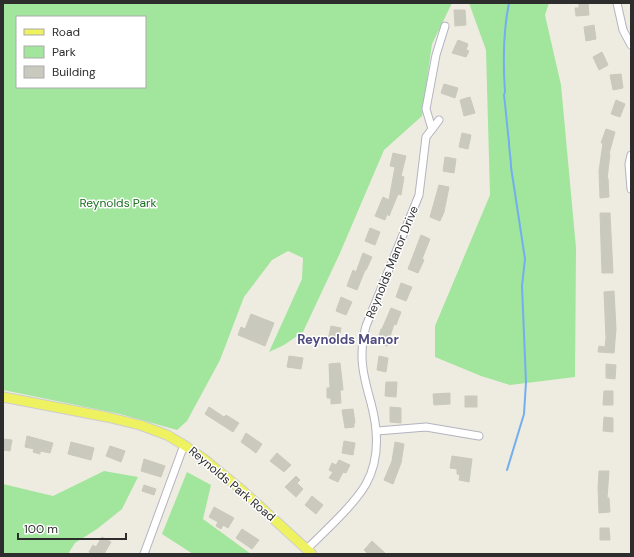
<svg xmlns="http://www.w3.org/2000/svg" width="634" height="557" font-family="'DM Sans',sans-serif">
	<rect width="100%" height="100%" fill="#eeece0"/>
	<g fill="#a2e59d" fill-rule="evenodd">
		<path d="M3,3H452L432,44L422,116L384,150L340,253L303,332L284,345L269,352L302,279L303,258L288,251L272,260L244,297L220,360L187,421L177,430L120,414L3,390ZM17,17H145V87H17Z"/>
		<path d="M469,3H549L545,15L561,85L576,248L575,377L510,385L481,376L435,357V326L490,195L486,50Z"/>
		<path d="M104,471L138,477L122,509L97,529L75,543L68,554H3V484L53,496Z"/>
		<path d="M187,472L211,485L203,519L251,554H193L162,534Z"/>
	</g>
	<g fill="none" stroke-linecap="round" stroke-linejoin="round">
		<path stroke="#73aef0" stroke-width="2" d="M507,470L524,414L526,382L522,286L525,259L511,167C511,158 509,151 509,142C507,126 506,111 504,95L505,92C503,63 503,32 509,3"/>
	</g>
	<g fill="#cac9be" stroke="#cac9b9">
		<path d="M579,3H588L589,15L576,16L575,8H579Z"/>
		<path d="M454,10H465L466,25L455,26Z"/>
		<path d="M594,25L596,39L586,41L584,27Z"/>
		<path d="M458,40L468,44L466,50L469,51L466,57L452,53Z"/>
		<path d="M602,52L608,65L599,70L593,57Z"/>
		<path d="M621,74L623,88L613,90L610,75Z"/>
		<path d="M444,84L458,88L455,98L441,93Z"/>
		<path d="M470,97L475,113L464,116L460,100Z"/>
		<path d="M616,100L625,104L620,117L611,114Z"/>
		<path d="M606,129L615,132L609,154H610L607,179L608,178L609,197L600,198L599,171L603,143H601Z"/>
		<path d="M462,133L471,135L468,149L459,147Z"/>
		<path d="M393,153L406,156L401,176L404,177L401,195L398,194L389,216L387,214L385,220L375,216L383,197L389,200L395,167L390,166Z"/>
		<path d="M445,157L456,159L454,173L443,171Z"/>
		<path d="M439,185L449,187L444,212L440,221L430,217Z"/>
		<path d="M600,213H610L613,273H602Z"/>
		<path d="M370,228L380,232L375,245L365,241Z"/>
		<path d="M421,235L430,239L422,259L424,260L418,273L408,269Z"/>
		<path d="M363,253L372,257L366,270H365L357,290L347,286L353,270L356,272Z"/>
		<path d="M401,283L412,287L406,301L396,297Z"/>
		<path d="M614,291L616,329L614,353L598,352L599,346L605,347L606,338L604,292Z"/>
		<path d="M341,297L352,302L346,315L336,311Z"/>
		<path d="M391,308L401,312L396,325L394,324L387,346L377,343L381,329H382Z"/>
		<path d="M251,314L274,323L265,346L238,335L241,327L245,329Z"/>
		<path d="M331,326L341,328L338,343L328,340Z"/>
		<path d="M289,356L303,358L301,369L287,367Z"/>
		<path d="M379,356L388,358L386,372L377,370Z"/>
		<path d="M340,363L343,390H340L341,403L331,404V398H327V388H330L329,364Z"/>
		<path d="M606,364L616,365L615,379L606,378Z"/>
		<path d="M386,382H397L396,397L385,396Z"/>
		<path d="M604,391H613V405H603Z"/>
		<path d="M450,393V404L434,405L433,394Z"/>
		<rect x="465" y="396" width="12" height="11"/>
		<path d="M209,407L224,417L226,415L239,423L233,432L205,414Z"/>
		<path d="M390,407L401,408V423L390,422Z"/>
		<path d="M353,409L355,423H354V427L345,428L342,410Z"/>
		<path d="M604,417L613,418V432L603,431Z"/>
		<path d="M246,433L262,444L256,453L241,442Z"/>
		<path d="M27,436L53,443L50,453L40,451V454L33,452L34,449L25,447Z"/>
		<path d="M3,439L12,440L10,451L3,450Z"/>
		<path d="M344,441L355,443L353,455L342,453Z"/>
		<path d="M71,442L94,448L91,460L68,454Z"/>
		<path d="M395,442L404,444L401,463L393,484L384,480L392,461Z"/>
		<path d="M110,446L125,451L121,462L106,456Z"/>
		<path d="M277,453L291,465L284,472L270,461Z"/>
		<path d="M452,456L472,459L469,482L459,480L460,475L457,474V469L450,468Z"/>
		<path d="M144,459L165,466L161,477L141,471Z"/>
		<path d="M339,460L350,465L346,473L343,472L338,482L329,478L333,472L329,470L332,463L336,465Z"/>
		<path d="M599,471H609L607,498H609L610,512L599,513L598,488Z"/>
		<path d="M296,476L300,480L297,483L303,489L296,497L285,487Z"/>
		<path d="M144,485L156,489L154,495L142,491Z"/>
		<path d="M312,496L323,505L316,514L305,505Z"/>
		<path d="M214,507L234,518L228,528L223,525L221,529L216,526L218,522L209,517Z"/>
		<path d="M600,528H609L610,540H600Z"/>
		<path d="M242,529L259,540L252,549L236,538Z"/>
		<path d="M102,537L111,542L104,554H92L89,552L93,545L96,547Z"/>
		<path d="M372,541L386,554H368L364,550Z"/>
	</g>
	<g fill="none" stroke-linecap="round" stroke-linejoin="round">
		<g stroke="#b4b3c0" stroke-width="9">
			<g id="minor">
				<path d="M617,3L623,30L631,45"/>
				<path d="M432,129L426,109L436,55L445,26"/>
				<path d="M631,155L629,164L631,189"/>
				<path d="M377,431L426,427L479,436"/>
				<path d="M307,549C325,531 354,505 366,484C380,459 378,429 371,403C363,375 358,355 366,326L413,210L419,195L426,137L439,120"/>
				<path d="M144,554L184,445"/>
			</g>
		</g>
		<g stroke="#cdcdcd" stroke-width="11">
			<path id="major" d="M3,397L107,417L140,425L167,435L184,445L204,459L243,491L312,554"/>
		</g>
		<use href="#minor" stroke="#fff" stroke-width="7"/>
		<use href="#major" stroke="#eef261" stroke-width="9"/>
	</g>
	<g text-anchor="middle" stroke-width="3" stroke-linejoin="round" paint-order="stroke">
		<g font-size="12" fill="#1b6d1f" stroke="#fff">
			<text x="118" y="207">Reynolds Park</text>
		</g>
		<g font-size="12" fill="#2d2d2d" stroke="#fff">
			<text transform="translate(392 262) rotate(-68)" y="4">Reynolds Manor Drive</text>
			<text transform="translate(232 484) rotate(40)" y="4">Reynolds Park Road</text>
		</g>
		<g font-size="13" font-weight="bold" fill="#504c7f" stroke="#fff">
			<text x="348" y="344">Reynolds Manor</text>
		</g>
	</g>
	<rect width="634" height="557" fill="none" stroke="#2d2d2d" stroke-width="8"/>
	<rect x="16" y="16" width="130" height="72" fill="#ffffff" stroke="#ababab"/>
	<rect x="24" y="29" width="20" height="6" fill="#eef261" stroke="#ababab"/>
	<text x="52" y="36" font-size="12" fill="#2d2d2d">Road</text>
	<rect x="24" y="46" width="20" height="12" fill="#a2e59d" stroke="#ababab"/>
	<text x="52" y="56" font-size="12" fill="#2d2d2d">Park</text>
	<rect x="24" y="66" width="20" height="12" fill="#cac9be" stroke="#ababab"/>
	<text x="52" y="76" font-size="12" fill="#2d2d2d">Building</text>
	<path d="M18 533v6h108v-6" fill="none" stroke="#2d2d2d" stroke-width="2"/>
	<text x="24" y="533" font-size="12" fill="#2d2d2d" stroke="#ffffff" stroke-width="3" paint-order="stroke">100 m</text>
</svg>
